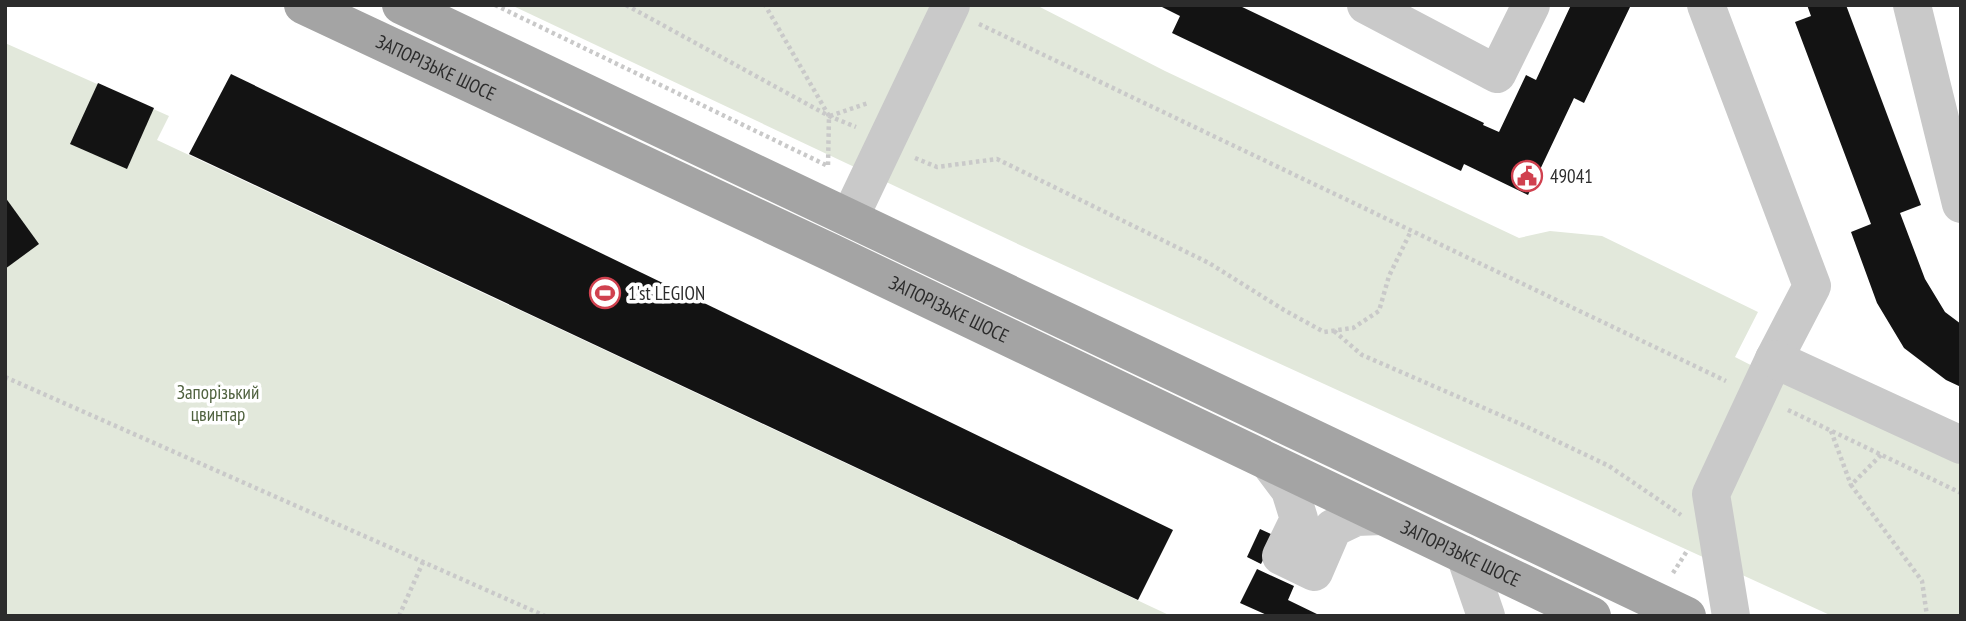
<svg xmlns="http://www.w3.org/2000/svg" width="1966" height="621" font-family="'PT Sans Narrow',sans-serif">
	<rect width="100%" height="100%" fill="#fff"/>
	<g fill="#e2e8db">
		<path d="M511,5H1036L1165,71L1519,238L1550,231L1602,236L1758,312L1735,357L1794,387L1961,463V616H1832L1022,246Z"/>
		<path d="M5,43L169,116L157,140L1171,616H5Z"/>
	</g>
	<g fill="#131313">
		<path d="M1158,5H1238L1484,123L1483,125L1499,132L1526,75L1536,80L1571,5H1631L1584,103L1574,98L1528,195L1464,164L1461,171L1172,33L1180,16Z"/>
		<path d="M1807,5H1846L1921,205L1900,213L1925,279L1945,312L1961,324V387L1946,380L1904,348L1877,303L1851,232L1871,224L1795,22L1811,16Z"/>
		<path d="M231,74L1173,530L1138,600L189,154Z"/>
		<path d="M98,83L154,108L127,169L70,144Z"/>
		<path d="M5,197L39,244L5,269Z"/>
		<path d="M1260,529L1275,536L1261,564L1247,557Z"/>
		<path d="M1257,569L1294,586L1288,600L1321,616H1269L1240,603Z"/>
	</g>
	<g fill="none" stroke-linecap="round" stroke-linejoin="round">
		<g stroke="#c9c9c9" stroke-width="4.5" stroke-dasharray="3.5 3.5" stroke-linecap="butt">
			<path d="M495,5L828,166L829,116L765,5"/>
			<path d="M626,5L829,116L856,127"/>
			<path d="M979,24L1726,381"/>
			<path d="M830,116L868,103"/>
			<path d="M915,158L937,167L997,159L1209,263L1284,310L1324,332L1353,328L1379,311L1389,276L1411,231"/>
			<path d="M1334,331L1362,355L1523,425L1609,466L1681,515"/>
			<path d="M5,377L545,616"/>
			<path d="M1788,410L1961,493"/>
			<path d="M1831,431L1851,485"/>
			<path d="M1881,455L1851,485L1922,581L1927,616"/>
			<path d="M1673,573L1687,551"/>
			<path d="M399,616L423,562"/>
		</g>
		<g stroke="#c9c9c9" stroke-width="38">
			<path d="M1366,5L1497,74L1531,5"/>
			<path d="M1706,5L1812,286L1774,359L1711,494L1731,616"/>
			<path d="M1912,5L1961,204"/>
			<path d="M850,217L951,5"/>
			<path d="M1774,359L1961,445"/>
			<path d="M1269,462L1290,490L1299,519L1281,556L1314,572L1333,528L1356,517L1382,516"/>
			<path d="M1465,555L1486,616"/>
		</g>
		<g stroke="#a4a4a4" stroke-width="38">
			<path id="s1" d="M303,5L832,253L1592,616"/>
			<path d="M401,5L1687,616"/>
		</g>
	</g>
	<defs>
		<g id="civic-ring" transform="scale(1.575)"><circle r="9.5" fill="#fff" stroke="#d0414f" stroke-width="1.5"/><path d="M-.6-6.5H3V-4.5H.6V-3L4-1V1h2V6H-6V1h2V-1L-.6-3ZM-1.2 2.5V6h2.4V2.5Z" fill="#d0414f"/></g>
		<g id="stadium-ring" transform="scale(1.575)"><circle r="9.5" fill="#fff" stroke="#d0414f" stroke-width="1.5"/><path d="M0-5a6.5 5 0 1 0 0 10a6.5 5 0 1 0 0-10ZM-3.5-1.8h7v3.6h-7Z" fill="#d0414f"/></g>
	</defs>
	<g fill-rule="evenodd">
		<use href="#civic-ring" x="1527" y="176"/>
		<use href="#stadium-ring" x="605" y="293"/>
	</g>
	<g text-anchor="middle" stroke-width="7" stroke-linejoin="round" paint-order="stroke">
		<g font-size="19" fill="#2c2c2c" stroke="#fff">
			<text dy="7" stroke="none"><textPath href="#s1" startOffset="147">ЗАПОРІЗЬКЕ ШОСЕ</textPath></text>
			<text dy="7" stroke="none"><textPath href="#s1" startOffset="714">ЗАПОРІЗЬКЕ ШОСЕ</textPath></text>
			<text dy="7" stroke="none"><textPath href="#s1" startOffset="1281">ЗАПОРІЗЬКЕ ШОСЕ</textPath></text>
		</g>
		<g font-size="19" fill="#2c2c2c" stroke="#fff" text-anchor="start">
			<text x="1550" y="183">49041</text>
			<text x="628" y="300">1'st LEGION</text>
		</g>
		<g font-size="19" fill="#50623f" stroke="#fff">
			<text x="218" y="399">Запорізький<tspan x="218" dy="22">цвинтар</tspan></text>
		</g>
	</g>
	<rect width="1966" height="621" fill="none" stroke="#2c2c2c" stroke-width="14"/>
</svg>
